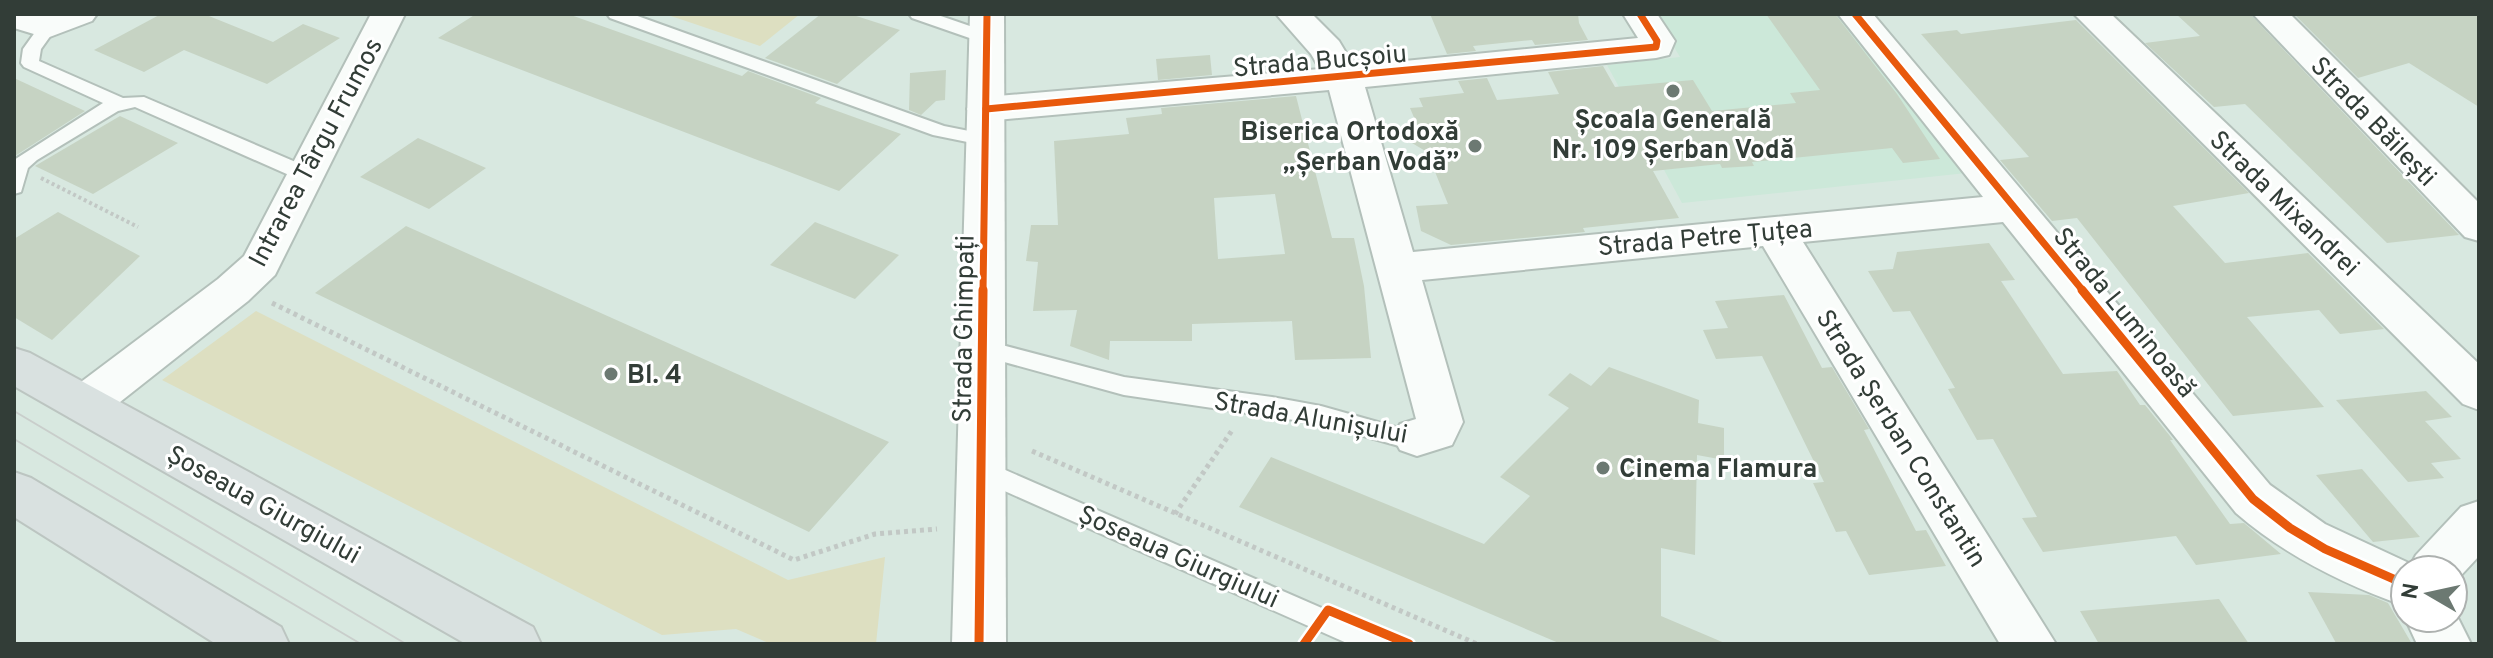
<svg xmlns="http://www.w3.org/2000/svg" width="2493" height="658" font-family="Overpass,sans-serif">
	<rect width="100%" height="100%" fill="#d8e8e0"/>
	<path fill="#cce8d9" d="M1654,14H1850L1976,172L1682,203L1607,65L1680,57Z"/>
	<g fill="#dddfc1">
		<path d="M665,14H800L760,46Z"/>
		<path d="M256,311L788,580L885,557L876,644H771L736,629L662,635L162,380Z"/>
	</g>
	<g fill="#c6d3c3" fill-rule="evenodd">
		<path d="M161,14H204L273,42L303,24L340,38L267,84L184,50L144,72L94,50Z"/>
		<path d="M476,14H568L742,76L748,71L821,98L815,103L901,134L839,191L438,38Z"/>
		<path d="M821,14H850L900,30L837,84L765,58Z"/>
		<path d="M1430,14H1578L1579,23L1588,40L1535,45L1532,40L1473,46L1476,51L1447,54Z"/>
		<path d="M1766,14H1835L1897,94L1940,159L1903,163L1892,148L1752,162L1754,166L1722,168L1720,164L1653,171L1679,218L1583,228L1585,232L1451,245L1421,231L1416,206L1448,204L1427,152L1407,140L1418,127L1410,108L1423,107L1419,98L1464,93L1458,81L1487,78L1497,100L1559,94L1548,72L1603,66L1615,87L1693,80L1712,111L1796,103L1790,93L1820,90Z"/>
		<path d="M2176,14H2250L2459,235L2387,243L2245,104L2214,107L2145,43L2200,36Z"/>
		<path d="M2294,14H2479V107L2409,63L2358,78Z"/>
		<path d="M2076,20L2249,193L2173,206L2225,263L2308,253L2384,329L2340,334L2319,310L2247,317L2324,407L2233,416L2077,218L2052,221L2000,160L2029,157L1921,34L1957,30L1961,34Z"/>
		<path d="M1210,55L1212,75L1158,80L1156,59Z"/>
		<path d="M946,70L945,100L936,101L921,115L909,110L910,73Z"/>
		<path d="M14,78L85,111L15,156Z"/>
		<path d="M1296,96L1332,238H1354L1364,286L1371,358L1295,360L1292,321L1192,324V341H1110L1109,360L1070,346L1077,310L1033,311L1038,262L1026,261L1031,225H1058L1054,141L1129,134L1126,118L1162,114L1161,108ZM1275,194L1285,254L1218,259L1214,198Z"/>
		<path d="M120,116L178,143L93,194L35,166Z"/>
		<path d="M418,138L486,168L429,209L360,177Z"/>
		<path d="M58,212L140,256L52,340L14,317V239Z"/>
		<path d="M815,222L899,255L855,299L770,265Z"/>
		<path d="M406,226L889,442L809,532L315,293Z"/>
		<path d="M1989,243L2015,280L2001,281L2063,374L2117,371L2140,405H2145L2170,436L2173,440H2170L2230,524L2244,523L2281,554L2196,565L2176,536L2043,552L2022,518L2037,517L1993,439L1977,440L1948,389L1955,388L1910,311L1893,312L1868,271L1893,269L1897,252Z"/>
		<path d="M1784,295L1822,368L1832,367L1869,429L1864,430L1916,531L1926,530L1946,566L1869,575L1846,531L1836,532L1813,483L1824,482L1762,356L1716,359L1703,330L1728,328L1715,301Z"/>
		<path d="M1609,367L1699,400L1698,423L1724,428V460L1697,455L1695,555L1661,548V616L1727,644H1561L1239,507L1271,457L1484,544L1530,496L1500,477L1569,408L1548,395L1570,373L1591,386Z"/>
		<path d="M2426,391L2452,417L2425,421L2461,459L2431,463L2444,478L2408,482L2336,400Z"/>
		<path d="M2362,469L2420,537L2373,542L2316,475Z"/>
		<path d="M2308,592L2369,595L2388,603L2412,644L2336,643Z"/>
		<path d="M2219,599L2249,644H2099L2080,611Z"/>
	</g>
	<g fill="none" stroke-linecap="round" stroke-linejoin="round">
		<g stroke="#b3c0ba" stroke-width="4">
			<g id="lane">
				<path d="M607,14H632L944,126L994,136L997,140L987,146L933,135L610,18Z"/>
				<path d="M909,14H935L993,34L996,38L993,42H981L912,18Z"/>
				<path d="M47,23L56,28L41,49L39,61L123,98L144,97L312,169L315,174L305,180L298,179L135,107L118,111L37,160L28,168L21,192L14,194V160L103,103L24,67L21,63L23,49L41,24Z"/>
				<path d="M983,340L1124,377L1272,397L1321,406L1399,428L1425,430L1429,437L1425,444L1399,446L1321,424L1124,395L975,354L972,348L975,342Z"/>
				<path d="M980,459L1386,636L1390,644H1349L971,476L968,469L971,462Z"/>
			</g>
		</g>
		<g stroke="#b3c0ba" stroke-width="4">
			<g id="street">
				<path d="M14,14H97L92,21L47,38L14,28Z"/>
				<path d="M371,14H405L275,275L248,301L101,417L85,422L69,417L62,404L69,391L218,279L244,256Z"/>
				<path d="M1276,14H1312L1339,41L1354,66L1638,38L1623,14H1657L1675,41L1669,55L1656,58L1365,87L1413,252L1983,197L1838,14H1873L2270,485L2325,524L2411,564L2416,555L2461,507L2479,501V556L2453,584V570H2405V606C2343,584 2286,556 2236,513L2003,222L1803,242L2056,644H2000L1763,246L1422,280L1463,422L1452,445L1417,456L1400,450L1393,437L1400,424L1416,419L1329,90L986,121L973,117L967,109L973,101L986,97L1320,69L1311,54Z"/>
				<path d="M2074,14H2111L2479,364V410L2463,404Z"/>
				<path d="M2253,14H2290L2479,203V241L2465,237Z"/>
				<path d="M2453,608L2471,644H2417L2405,618V617L2453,618Z"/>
			</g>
		</g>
		<g stroke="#b3c0ba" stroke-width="4">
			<path id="secondary" d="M970,14H1004L1006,644H952Z"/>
		</g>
		<g stroke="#bcc5c1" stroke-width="4">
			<g id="primary">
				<path d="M14,348L30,353L533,627L541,644H466L14,386Z"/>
				<path d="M14,472L31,478L281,627L289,644H216L14,517Z"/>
			</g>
		</g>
		<path stroke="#c2c8c5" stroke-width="4" stroke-dasharray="3 3" stroke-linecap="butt" d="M41,178L138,227"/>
		<g stroke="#c2c8c5" stroke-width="5" stroke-dasharray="4 4" stroke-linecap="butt">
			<path d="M272,303L794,560L875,534L937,529"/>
			<path d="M1032,451L1477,644"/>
			<path d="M1175,514L1233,429"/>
		</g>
		<use href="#lane" fill="#f9fcfa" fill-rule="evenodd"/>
		<use href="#street" fill="#f9fcfa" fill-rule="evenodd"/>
		<use href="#secondary" fill="#f9fcfa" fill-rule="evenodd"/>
		<use href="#primary" fill="#d9e1e0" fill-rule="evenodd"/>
		<g stroke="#c9cecb" stroke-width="2">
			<path d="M14,411L406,644"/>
			<path d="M14,439L361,644"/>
		</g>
		<g stroke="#fff" stroke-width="11">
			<g id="cycleway-far1">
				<path d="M1855,14L2084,292"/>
				<path d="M986,109L1656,47L1657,41L1640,14"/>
				<path d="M983,292L987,14"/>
			</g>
		</g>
		<g stroke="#fff" stroke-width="14">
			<g id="cycleway">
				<path d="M2082,290L2253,499L2290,528L2325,549L2405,584"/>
				<path d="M979,644L983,290"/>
				<path d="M1304,644L1328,610L1409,644"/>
			</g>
		</g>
		<use href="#cycleway-far1" stroke="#e8590c" stroke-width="7"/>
		<use href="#cycleway" stroke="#e8590c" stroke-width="9"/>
	</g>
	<g fill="#6c7972" stroke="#fff" stroke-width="3">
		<circle cx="1673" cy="91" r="8"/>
		<circle cx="1475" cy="146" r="8"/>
		<circle cx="611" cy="374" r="8"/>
		<circle cx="1603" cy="468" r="8"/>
	</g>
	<g text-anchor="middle" stroke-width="6" stroke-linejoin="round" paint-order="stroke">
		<g font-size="26" fill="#323d37" stroke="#fff">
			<text transform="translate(1320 60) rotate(-5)" y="9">Strada Bucșoiu</text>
			<text transform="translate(2374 121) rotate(46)" y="9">Strada Băilești</text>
			<text transform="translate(315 152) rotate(-62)" y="9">Intrarea Târgu Frumos</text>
			<text transform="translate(2285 203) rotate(44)" y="9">Strada Mixandrei</text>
			<text transform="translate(1705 237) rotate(-5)" y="9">Strada Petre Țuțea</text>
			<text transform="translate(2125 312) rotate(51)" y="9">Strada Luminoasă</text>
			<text transform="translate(963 329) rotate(-89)" y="9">Strada Ghimpați</text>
			<text transform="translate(1311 417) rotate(10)" y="9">Strada Alunișului</text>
			<text transform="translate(1902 438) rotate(58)" y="9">Strada Șerban Constantin</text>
			<text transform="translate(264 504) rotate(29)" y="9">Șoseaua Giurgiului</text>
			<text transform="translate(1179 556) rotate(24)" y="9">Șoseaua Giurgiului</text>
		</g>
		<g font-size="26" font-weight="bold" fill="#323d37" stroke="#fff" text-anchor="start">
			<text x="1673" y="128" text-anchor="middle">Școala Generală<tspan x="1673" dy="30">Nr. 109 Șerban Vodă</tspan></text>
			<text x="1459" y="140" text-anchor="end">Biserica Ortodoxă<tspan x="1459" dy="30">„Șerban Vodă”</tspan></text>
			<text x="627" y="383">Bl. 4</text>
			<text x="1619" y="477">Cinema Flamura</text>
		</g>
	</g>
	<rect width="2493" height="658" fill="none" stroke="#323d37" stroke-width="32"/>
	<g transform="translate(2429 594) rotate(279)"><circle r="38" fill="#ffffff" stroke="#adb1af" stroke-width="2"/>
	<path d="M0-6L14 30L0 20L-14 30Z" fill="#6c7972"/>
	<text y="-12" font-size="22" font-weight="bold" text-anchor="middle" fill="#323d37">N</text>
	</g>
</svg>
